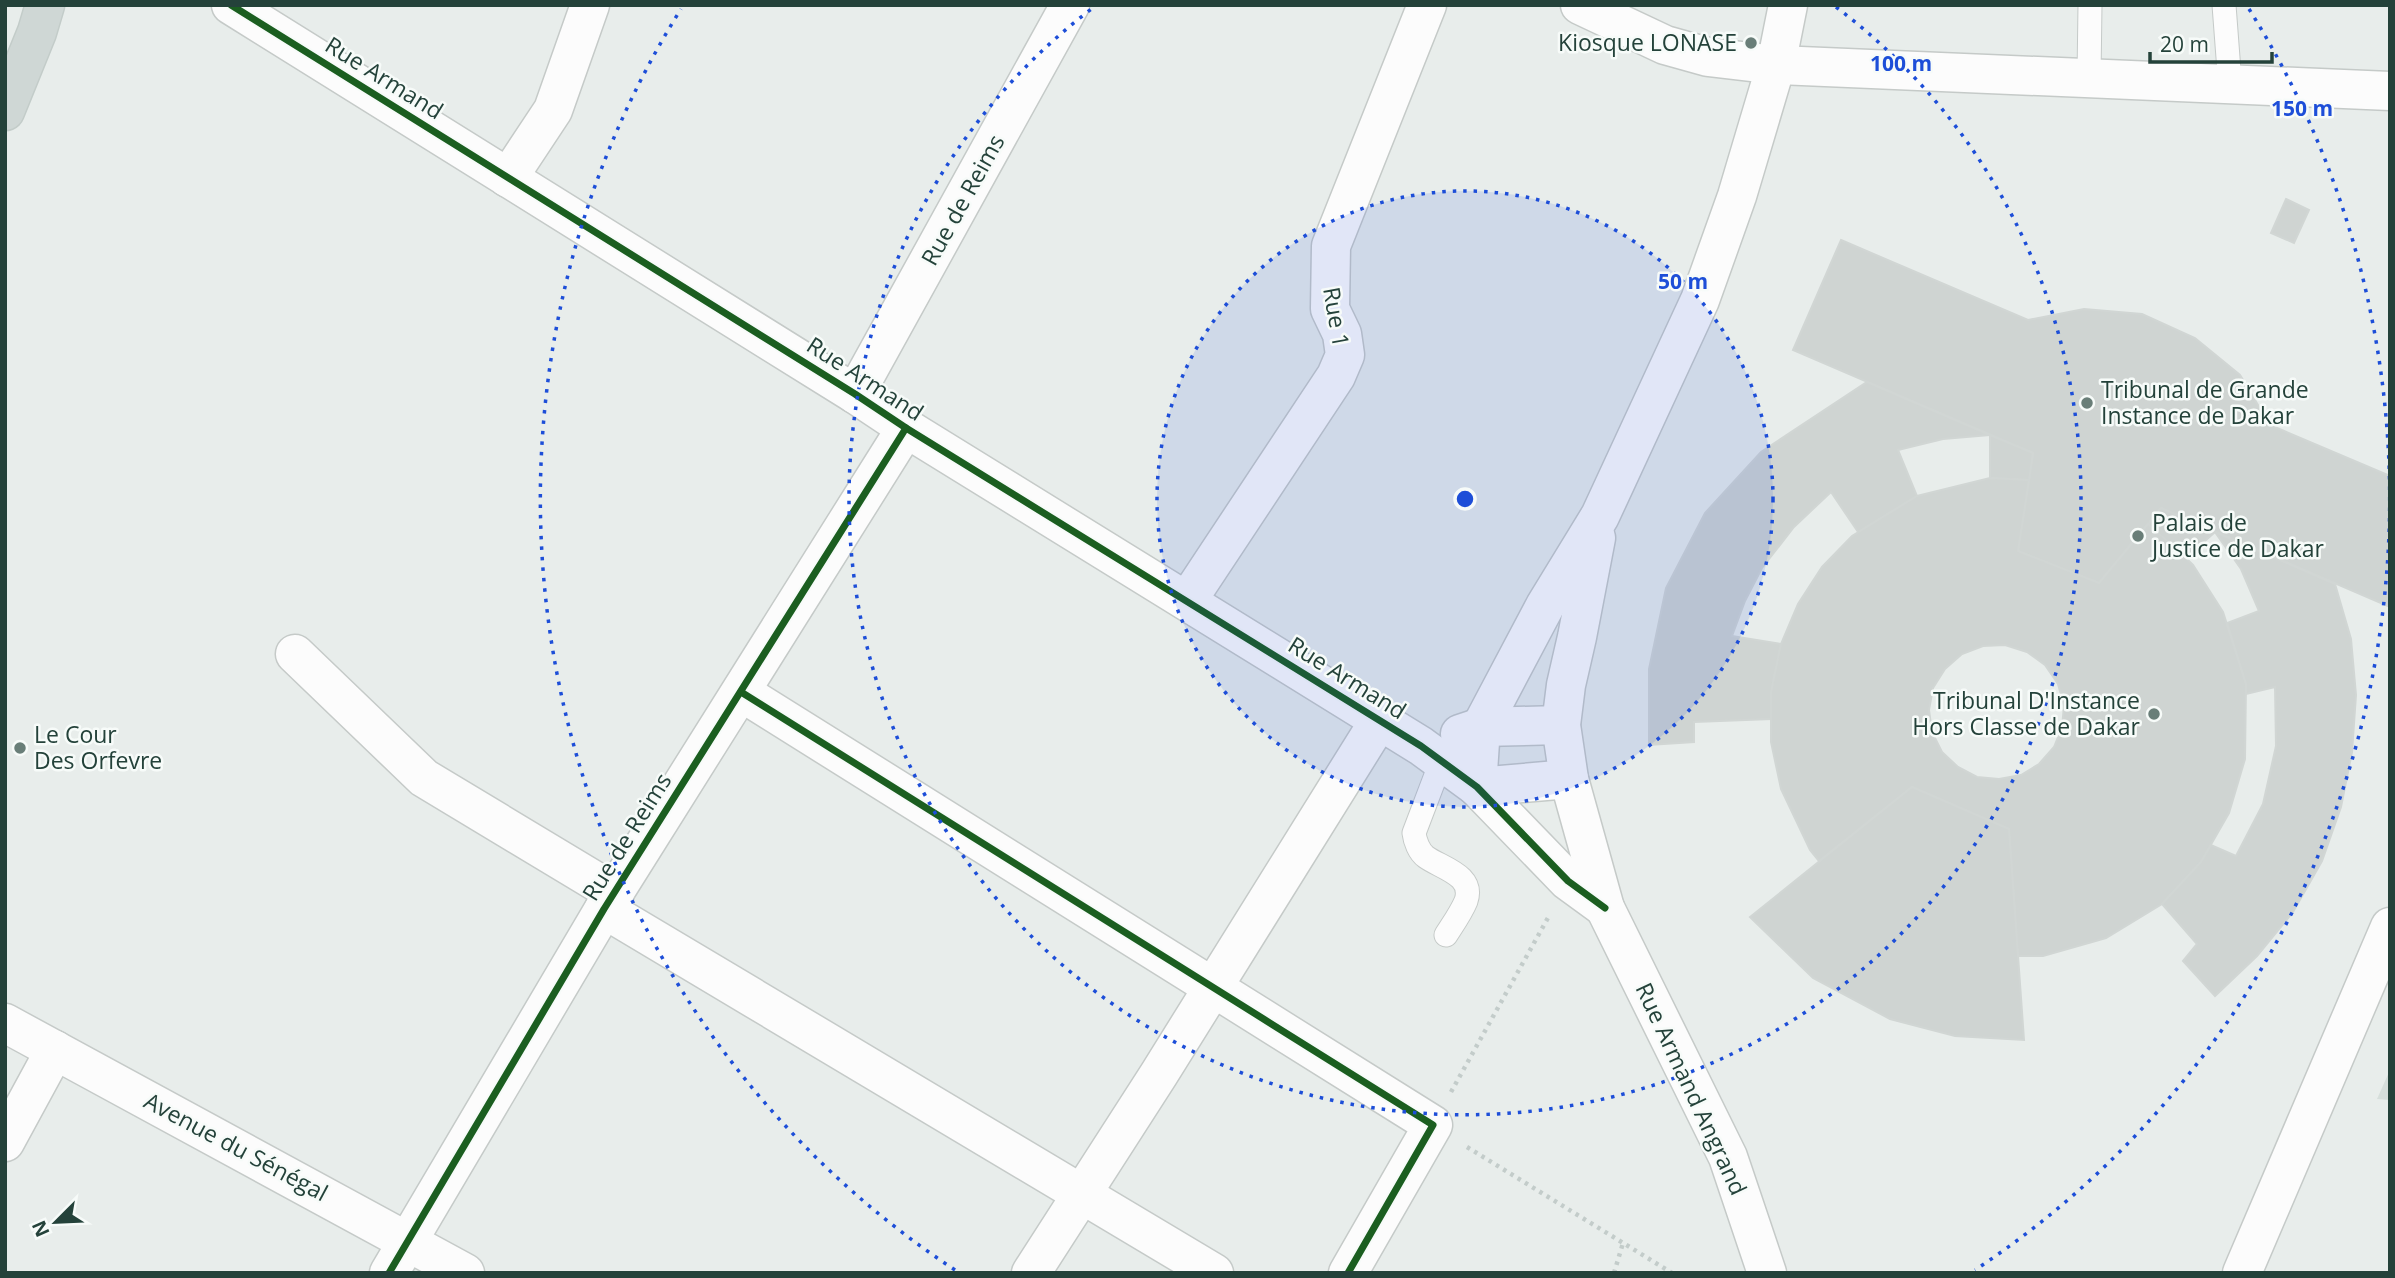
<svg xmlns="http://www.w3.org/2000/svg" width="2395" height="1278" font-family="'Open Sans',sans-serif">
	<rect width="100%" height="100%" fill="#e8edeb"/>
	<path fill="#d6dedb" d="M2390,1070V1100L2377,1099Z"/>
	<g fill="#cfd4d2" stroke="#d1d6d4" stroke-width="2" fill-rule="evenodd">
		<path d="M2286,199L2309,210L2294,243L2271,233Z"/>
		<path d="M1841,240L2028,320L2084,309L2142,314L2195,338L2240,375L2270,425L2390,476V607L2161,508L2099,583L2018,551L2033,453L1793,350Z"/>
		<path d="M1867,382L1990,435L1943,439L1898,450L1917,496L1858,532L1831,492L1794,527L1762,568L1745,601L1732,636L1781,644L1771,692V719L1694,722V742L1649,745V669L1666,588L1705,513L1761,452Z"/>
		<path d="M1990,435L2033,453L2029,480L1990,478Z"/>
		<path d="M1990,478L2029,480L2018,551L2099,583L2148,524L2153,526L2193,565L2223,612L2246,684L2245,759L2229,813L2201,862L2162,904L2106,938L2043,956H2018L2009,829L1912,787L1819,861L1810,850L1781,789L1771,742V692L1781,644L1798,604L1822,567L1852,536L1917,496ZM2005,645L2027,652L2045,665L2058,684L2064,706L2062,727L2054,747L2039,764L2021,775L1999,779L1977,777L1958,767L1942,752L1932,732L1929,710L1933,688L1945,669L1962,654L1983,646Z"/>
		<path d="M2161,508L2215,532L2186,558L2148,524Z"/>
		<path d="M2215,532L2335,584L2351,639L2356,695L2352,752L2341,807L2322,861L2293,912L2257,956L2215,996L2183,961L2197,944L2162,904L2201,862L2211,845L2236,856L2263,804L2276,746L2275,687L2246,694V684L2227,623L2259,611L2241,569Z"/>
		<path d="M1912,787L2009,829L2024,1040L1955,1036L1890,1019L1813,978L1750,917Z"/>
	</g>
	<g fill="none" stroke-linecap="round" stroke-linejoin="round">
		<g stroke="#c5cac8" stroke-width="25">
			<g id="lane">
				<path d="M2224,5L2230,84"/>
				<path d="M2089,77L2090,5"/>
				<path d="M1441,762L1414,833C1415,841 1419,852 1426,857C1441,868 1475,875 1466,901C1461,913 1453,924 1446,935"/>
			</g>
		</g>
		<g stroke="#c5cac8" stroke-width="41">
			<g id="street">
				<path d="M231,5L855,394L906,428L1421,746L1477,787L1568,881L1605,908"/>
				<path d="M1580,5L1665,45L1708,57L1776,65L2390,91"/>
				<path d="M508,178L553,110L590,5"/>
				<path d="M855,394L1070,5"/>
				<path d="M1596,538L1577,637L1566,685L1561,725L1569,779L1605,908L1728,1157L1767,1273"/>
				<path d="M1187,601L1336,376L1345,355L1342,334L1330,309L1331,246L1427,5"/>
				<path d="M295,654L424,778L615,893"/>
				<path d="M741,692L1433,1125L1348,1273"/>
				<path d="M1460,734L1481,727L1561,725"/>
				<path d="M1477,787L1481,727L1545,606L1600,516L1700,300L1737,196L1776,65L1788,5"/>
				<path d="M1477,787L1569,779"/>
				<path d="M604,909L1214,1273"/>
				<path d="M5,1023L465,1273"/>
				<path d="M5,1142L55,1050"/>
				<path d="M389,1273L604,909L906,428"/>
				<path d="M1031,1273L1159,1074L1379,721"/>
				<path d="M2242,1273L2390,927"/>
			</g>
		</g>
		<g stroke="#c3ccc9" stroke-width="41">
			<path id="primary" d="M5,111L37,32L45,5"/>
		</g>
		<g stroke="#c3ccca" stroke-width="4.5" stroke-dasharray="3.5 5" stroke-linecap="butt">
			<path d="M1451,1092L1549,916"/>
			<path d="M1467,1147L1672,1273"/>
			<path d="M1614,1273L1623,1243"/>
		</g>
		<use href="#lane" stroke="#fcfcfc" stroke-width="23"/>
		<use href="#street" stroke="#fcfcfc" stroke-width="38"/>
		<use href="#primary" stroke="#cfd7d5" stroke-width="38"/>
		<g stroke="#f7fbf9" stroke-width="11">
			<g id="cycleway">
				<path d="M231,5L855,394L906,428L1421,746L1477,787L1568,881L1605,908"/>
				<path d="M741,692L1433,1125L1348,1273"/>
				<path d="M389,1273L604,909L906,428"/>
			</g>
		</g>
		<use href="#cycleway" stroke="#1b5e20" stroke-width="7"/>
	</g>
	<circle cx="1465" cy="499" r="308" fill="#1d4ed8" fill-opacity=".12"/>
	<g fill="none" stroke="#1d4ed8" stroke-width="3.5" stroke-dasharray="3.5 7">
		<circle cx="1465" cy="499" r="308"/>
		<path d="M1836 7A616 616 0 1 1 1094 7"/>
		<path d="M955 1270A924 924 0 0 1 681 9M2249 9A924 924 0 0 1 1975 1270"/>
	</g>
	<g fill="#697e78" stroke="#f7fbf9" stroke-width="2.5">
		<circle cx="1751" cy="43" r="7"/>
		<circle cx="2087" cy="403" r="7"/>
		<circle cx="2138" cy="536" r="7"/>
		<circle cx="2154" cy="714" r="7"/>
		<circle cx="20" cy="748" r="7"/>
	</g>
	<g text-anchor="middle" stroke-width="5" stroke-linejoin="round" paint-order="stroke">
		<g font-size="23" fill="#24423a" stroke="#f7fbf9" text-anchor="start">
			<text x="1737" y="51" text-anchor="end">Kiosque LONASE</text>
			<text x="2101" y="398">Tribunal de Grande<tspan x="2101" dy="26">Instance de Dakar</tspan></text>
			<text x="2152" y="531">Palais de<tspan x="2152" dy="26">Justice de Dakar</tspan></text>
			<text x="2140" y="709" text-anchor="end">Tribunal D'Instance<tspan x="2140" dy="26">Hors Classe de Dakar</tspan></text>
			<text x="34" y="743">Le Cour<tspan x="34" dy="26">Des Orfevre</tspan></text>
		</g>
		<g font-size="23" fill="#24423a" stroke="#f7fbf9">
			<text transform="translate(384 78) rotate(32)" y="8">Rue Armand</text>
			<text transform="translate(963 200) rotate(-61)" y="8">Rue de Reims</text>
			<text transform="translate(1336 317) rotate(80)" y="8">Rue 1</text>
			<text transform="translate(865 379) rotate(33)" y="8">Rue Armand</text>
			<text transform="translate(1347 678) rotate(32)" y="8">Rue Armand</text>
			<text transform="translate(627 837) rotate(-58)" y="8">Rue de Reims</text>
			<text transform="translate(1691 1089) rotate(65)" y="8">Rue Armand Angrand</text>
			<text transform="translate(236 1147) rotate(28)" y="8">Avenue du Sénégal</text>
		</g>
	</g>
	<circle cx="1465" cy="499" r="10" fill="#1d4ed8" stroke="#f7fbf9" stroke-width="3.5"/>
	<g font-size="21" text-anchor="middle" font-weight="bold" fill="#1d4ed8" stroke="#f7fbf9" stroke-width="5" stroke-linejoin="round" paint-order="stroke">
		<text x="1901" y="71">100 m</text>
		<text x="2302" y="116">150 m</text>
		<text x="1683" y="289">50 m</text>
	</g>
	<rect width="2395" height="1278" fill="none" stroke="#24423a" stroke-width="14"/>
	<g transform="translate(56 1222) rotate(246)" stroke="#f7fbf9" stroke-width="5" paint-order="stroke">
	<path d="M0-5L12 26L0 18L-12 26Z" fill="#24423a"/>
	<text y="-10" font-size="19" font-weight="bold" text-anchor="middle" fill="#24423a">N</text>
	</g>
	<path d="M2150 52v10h122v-10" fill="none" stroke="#24423a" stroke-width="3.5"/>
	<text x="2160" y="52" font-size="21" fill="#24423a" stroke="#f7fbf9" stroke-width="5" paint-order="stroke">20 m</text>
</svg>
